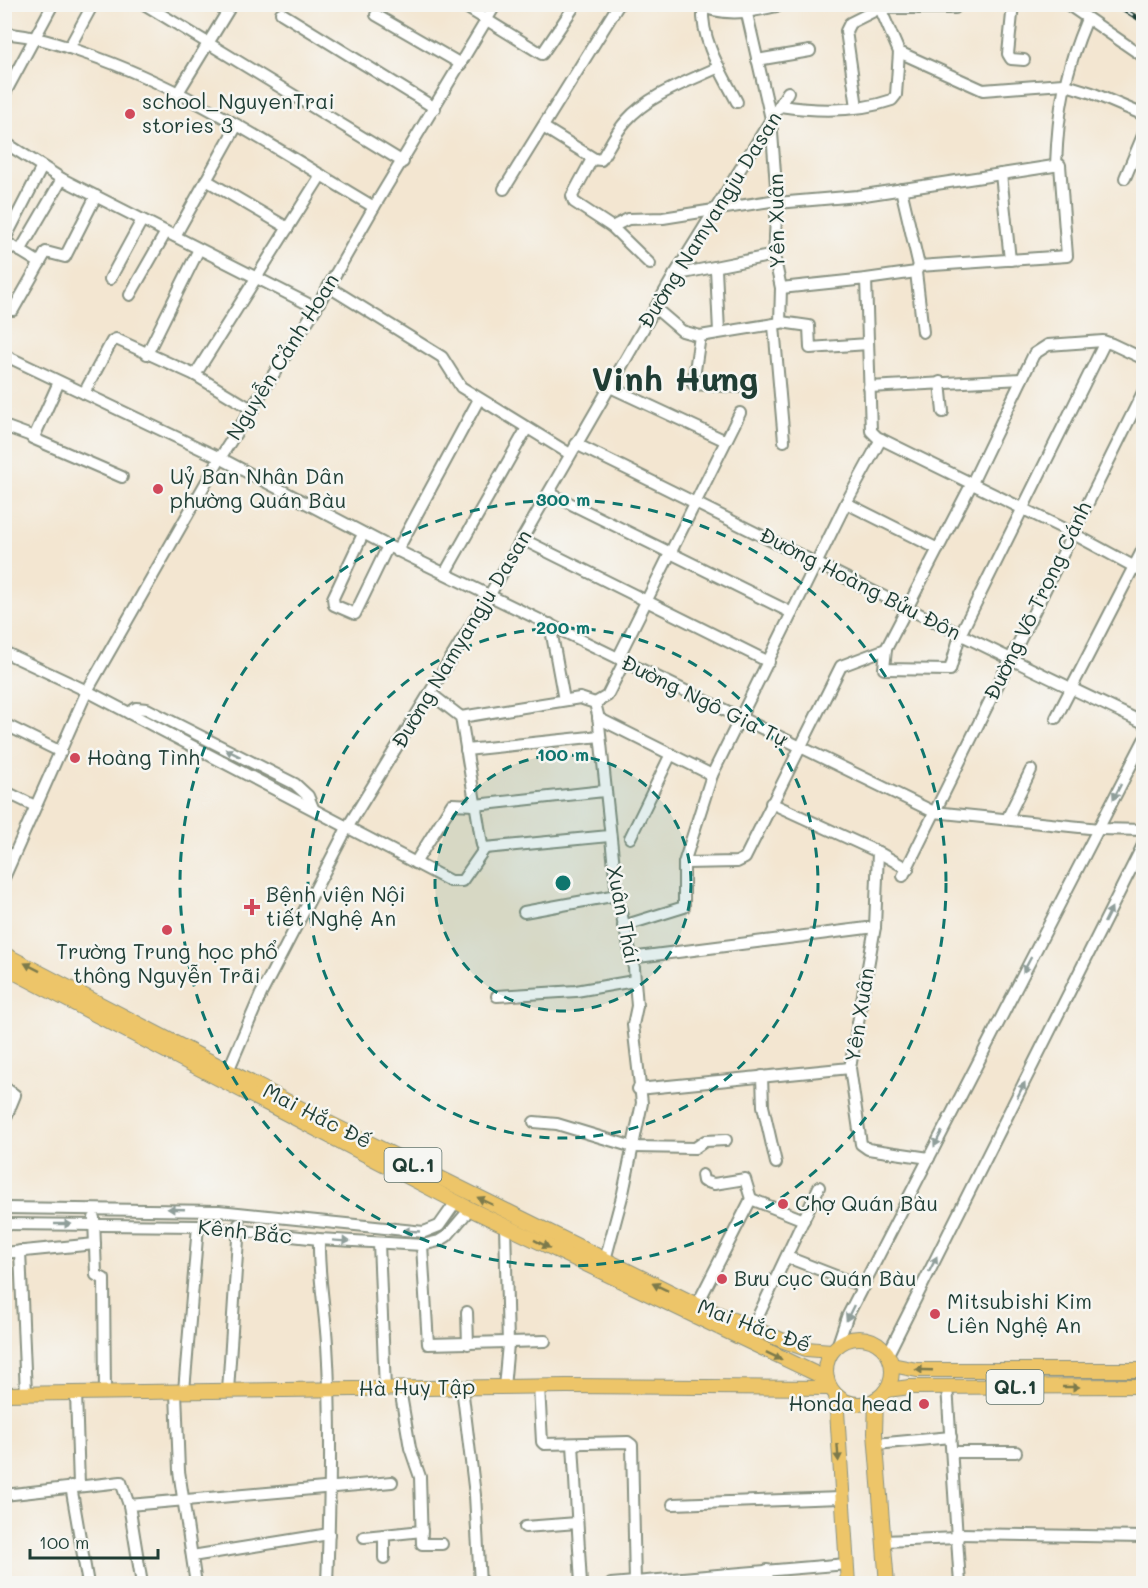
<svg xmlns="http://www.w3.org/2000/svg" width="1148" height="1588" font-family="Mali,sans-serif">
	<rect width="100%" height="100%" fill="#f6f6f2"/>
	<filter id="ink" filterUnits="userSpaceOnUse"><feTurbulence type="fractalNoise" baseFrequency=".0167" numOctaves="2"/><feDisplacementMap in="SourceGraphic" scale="12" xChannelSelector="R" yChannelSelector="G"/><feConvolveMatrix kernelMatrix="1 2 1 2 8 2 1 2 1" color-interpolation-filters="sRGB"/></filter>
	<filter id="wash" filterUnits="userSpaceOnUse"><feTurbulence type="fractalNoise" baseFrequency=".008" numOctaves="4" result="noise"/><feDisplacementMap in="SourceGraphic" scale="24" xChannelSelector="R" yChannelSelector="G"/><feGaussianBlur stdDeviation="1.35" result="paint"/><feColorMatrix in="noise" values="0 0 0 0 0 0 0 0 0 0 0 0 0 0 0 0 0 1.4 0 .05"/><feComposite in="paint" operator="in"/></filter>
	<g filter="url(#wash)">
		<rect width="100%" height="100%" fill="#f3e6d1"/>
	</g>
	<g filter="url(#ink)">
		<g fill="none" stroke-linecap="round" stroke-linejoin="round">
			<g stroke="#899282" stroke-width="14">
				<g id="minor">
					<path d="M144,4L403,162"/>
					<path d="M461,4L542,54L573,8"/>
					<path d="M681,4H682"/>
					<path d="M695,4C726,18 753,12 785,4"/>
					<path d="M875,4L880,8L899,52L983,90L1063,84L1092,93L1144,115"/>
					<path d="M1013,4L1008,54L1011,59L1024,60"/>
					<path d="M1067,4L1144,57"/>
					<path d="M703,8C701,41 722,73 737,102"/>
					<path d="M281,13L435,108"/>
					<path d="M747,14L771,119L777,200L774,255L781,288L866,279L871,431L877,437L1072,533L1144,572"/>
					<path d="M376,15L461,64"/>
					<path d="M4,33C34,36 56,43 84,53C188,88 279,151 374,207"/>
					<path d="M69,48L93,4"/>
					<path d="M757,60L810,51"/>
					<path d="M179,91L232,4"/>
					<path d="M4,95L53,4"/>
					<path d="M780,106C815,111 858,112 892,100L896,95L899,52"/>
					<path d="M857,107L846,31L850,23L880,8H955"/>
					<path d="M543,127L593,158"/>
					<path d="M4,142L62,179L316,308"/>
					<path d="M1056,165C1058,108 1065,71 1087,19"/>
					<path d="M1001,174L1010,260"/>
					<path d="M1125,178L1144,133"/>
					<path d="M206,180L288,228"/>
					<path d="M504,189L619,4"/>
					<path d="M901,189L919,266"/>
					<path d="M777,203L858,196L1060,165L1067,256L919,266L916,272L866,279"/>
					<path d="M612,227L628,219L663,218L777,200"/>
					<path d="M175,236L237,125"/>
					<path d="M20,251L62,179"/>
					<path d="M40,263L4,241L42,167"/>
					<path d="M650,264L612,227L574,202L572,196L592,159L601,160C609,147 616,132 626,121C650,94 687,82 719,67"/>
					<path d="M716,269L719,332"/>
					<path d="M916,272L923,332"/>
					<path d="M674,275L774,255"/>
					<path d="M110,279L142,220"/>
					<path d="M329,287L442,357L461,387L570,454"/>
					<path d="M130,295L166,232"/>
					<path d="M4,308L13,310L46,252L65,257L96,196"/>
					<path d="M655,308L682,331L700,336"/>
					<path d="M781,322L809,326L810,348L868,344"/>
					<path d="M774,326L784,441"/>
					<path d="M1105,342L960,635L950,670L884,669L886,649L971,485L1034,354L1048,345L1103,341C1106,342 1109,343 1112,344L1144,359"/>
					<path d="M147,354L199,249"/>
					<path d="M4,355L220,458L388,546L934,812L1099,829L1144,830"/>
					<path d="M195,375L321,175"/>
					<path d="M940,382L943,412"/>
					<path d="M610,387L726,441"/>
					<path d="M740,387L693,384L700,336L780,323L781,288"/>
					<path d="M869,387L1022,379"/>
					<path d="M84,393L112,341L116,339L195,375L253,410"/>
					<path d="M4,426L34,437L59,382"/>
					<path d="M32,438L122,477"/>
					<path d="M576,444C766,537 953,633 1144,723"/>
					<path d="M549,493L792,613"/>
					<path d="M846,503L938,549"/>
					<path d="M363,534L333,598L334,605L355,614L388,546"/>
					<path d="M522,539L769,662"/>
					<path d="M397,551L479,399"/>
					<path d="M445,573L527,428"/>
					<path d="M550,624L564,700"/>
					<path d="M4,652L87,691L450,881H462L485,848"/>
					<path d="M618,658L740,413"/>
					<path d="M430,693L461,717L482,845L485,848L609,836"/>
					<path d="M595,703L607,696L624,662"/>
					<path d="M129,713L136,708L147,709L295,784L308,796L313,808"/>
					<path d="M461,717L580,698L595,703L598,715L617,895L634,968L637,1006L633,1025L642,1103L623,1193L605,1260"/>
					<path d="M598,718L712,775"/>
					<path d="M1056,718L1144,547"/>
					<path d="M4,724L61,752"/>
					<path d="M466,750L600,736"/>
					<path d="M4,791L35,806"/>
					<path d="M771,803L878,852L908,869"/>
					<path d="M1007,819L1031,770"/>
					<path d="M630,838L671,754"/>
					<path d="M878,852L875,927L850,1068L861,1144L868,1149L929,1158"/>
					<path d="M415,863L452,804L475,805L604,791"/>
					<path d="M684,863L737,862L745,858L841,666L886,649"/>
					<path d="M903,876L1144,390"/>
					<path d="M4,878L87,691L220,458L316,308L374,207L496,4"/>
					<path d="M524,912L617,895"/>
					<path d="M623,926L684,907V863L712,775L846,503L881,439"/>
					<path d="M630,958L875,927"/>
					<path d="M497,996L576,991L634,981"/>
					<path d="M228,1071L261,994L347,828L489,596L672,279L788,92"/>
					<path d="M762,1076L763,1106L776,1163"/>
					<path d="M4,1087L15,1095L4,1122"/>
					<path d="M638,1089L850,1068"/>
					<path d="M534,1122L557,1124L633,1147L695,1148L705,1141L726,1140"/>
					<path d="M702,1175L703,1181L714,1184L745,1179L751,1199"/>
					<path d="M4,1208L219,1211L424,1232L439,1226L456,1202"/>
					<path d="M94,1218L96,1275L104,1279L105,1393"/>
					<path d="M4,1224L198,1226L319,1239L422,1245L439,1241L447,1236L470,1209"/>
					<path d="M319,1239C318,1275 325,1309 327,1344C332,1424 330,1504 327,1584"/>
					<path d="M379,1243L385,1389"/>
					<path d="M422,1245L428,1344L545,1341"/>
					<path d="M20,1251L26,1394"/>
					<path d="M4,1253L95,1244"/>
					<path d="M787,1257L864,1287"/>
					<path d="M697,1305L751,1199L804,1220"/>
					<path d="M467,1312L468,1344"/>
					<path d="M752,1329L819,1187"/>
					<path d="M838,1344L847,1317L1144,740"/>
					<path d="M888,1354L1144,843"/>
					<path d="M539,1386L542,1442L544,1444L628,1442L632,1445L635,1582"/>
					<path d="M947,1386L960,1584"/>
					<path d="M462,1387L475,1495L480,1584"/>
					<path d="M504,1387L508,1344L505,1225"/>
					<path d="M400,1389L410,1448L420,1477L422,1544H442"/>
					<path d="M184,1391L198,1226"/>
					<path d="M228,1391L239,1224"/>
					<path d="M176,1392L179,1471L196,1584"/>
					<path d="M76,1393L79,1485"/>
					<path d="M573,1444L581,1584"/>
					<path d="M876,1444L951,1437"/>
					<path d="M952,1452H1016"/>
					<path d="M71,1486L88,1584"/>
					<path d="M4,1495L121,1482L129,1505L142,1584"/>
					<path d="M673,1504L841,1498"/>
					<path d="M129,1505L392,1482"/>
					<path d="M525,1527L577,1523"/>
					<path d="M957,1534L1144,1537"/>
					<path d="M364,1537L384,1535"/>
					<path d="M884,1541L958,1538"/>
					<path d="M192,1556L329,1534"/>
					<path d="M384,1558V1535L422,1531"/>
					<path d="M767,1570L768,1584"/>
					<path d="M611,1584L847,1564"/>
				</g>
			</g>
			<g stroke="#899282" stroke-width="16">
				<g id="major">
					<path d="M4,954L323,1120L697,1305L784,1341L806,1349L832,1351"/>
					<path d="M4,967L470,1209L827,1379"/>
					<circle cx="859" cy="1371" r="33"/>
					<path d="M892,1365L917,1370H1144"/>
					<path d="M887,1390L910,1387L1144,1386"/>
					<path d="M4,1394L566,1386L830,1388"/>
					<path d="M836,1395L848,1584"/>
					<path d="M876,1399L875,1433L887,1584"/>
				</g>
			</g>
			<use href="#minor" stroke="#fff" stroke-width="10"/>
			<use href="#major" stroke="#edc569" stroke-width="14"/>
			<g stroke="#1f3d34" stroke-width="4.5">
				<path id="rail" d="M1115,4L1144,22"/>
			</g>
			<use href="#rail" stroke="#f6f6f2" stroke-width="2" stroke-dasharray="7" stroke-linecap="butt"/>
		</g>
		<defs><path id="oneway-solid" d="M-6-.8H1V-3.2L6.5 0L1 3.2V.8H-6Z" transform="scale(1.5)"/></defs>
		<g fill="#8f9e9a">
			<use href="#oneway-solid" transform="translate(233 753) rotate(-153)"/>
			<use href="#oneway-solid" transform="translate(1117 792) rotate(117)"/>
			<use href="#oneway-solid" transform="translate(1108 915) rotate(-64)"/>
			<use href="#oneway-solid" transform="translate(1027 965) rotate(118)"/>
			<use href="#oneway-solid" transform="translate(1021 1090) rotate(-63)"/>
			<use href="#oneway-solid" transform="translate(938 1139) rotate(117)"/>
			<use href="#oneway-solid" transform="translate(176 1209) rotate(-178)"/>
			<use href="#oneway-solid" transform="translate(63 1224)"/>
			<use href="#oneway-solid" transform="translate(411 1231) rotate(-177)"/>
			<use href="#oneway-solid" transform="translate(341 1241) rotate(4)"/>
			<use href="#oneway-solid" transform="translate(933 1264) rotate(-63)"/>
			<use href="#oneway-solid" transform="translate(850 1313) rotate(116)"/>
		</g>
		<g fill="#7c7a4c">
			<use href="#oneway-solid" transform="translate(32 967) rotate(-153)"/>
			<use href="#oneway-solid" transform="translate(485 1201) rotate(-154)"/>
			<use href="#oneway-solid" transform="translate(542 1244) rotate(27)"/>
			<use href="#oneway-solid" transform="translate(660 1287) rotate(-154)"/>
			<use href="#oneway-solid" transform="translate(774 1356) rotate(25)"/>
			<use href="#oneway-solid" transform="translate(924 1370) rotate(-178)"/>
			<use href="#oneway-solid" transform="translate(1071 1387)"/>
			<use href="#oneway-solid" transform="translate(838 1453) rotate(86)"/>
		</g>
	</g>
	<circle cx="563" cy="883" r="128" fill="#0f766e" fill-opacity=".12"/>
	<g fill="none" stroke="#0f766e" stroke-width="3" stroke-dasharray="10 8">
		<circle cx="563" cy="883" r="128"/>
		<circle cx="563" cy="883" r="255"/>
		<circle cx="563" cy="883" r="383"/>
	</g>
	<g fill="#d1495b" stroke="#f6f6f2" stroke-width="2">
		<circle cx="130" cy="114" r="6"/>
		<circle cx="158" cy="489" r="6"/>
		<circle cx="75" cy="758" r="6"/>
		<path d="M249 898h6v6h6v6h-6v6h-6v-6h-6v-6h6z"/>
		<circle cx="167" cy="930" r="6"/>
		<circle cx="783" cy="1204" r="6"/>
		<circle cx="722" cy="1279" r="6"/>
		<circle cx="935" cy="1314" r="6"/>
		<circle cx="924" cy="1404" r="6"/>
	</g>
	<g text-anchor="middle" stroke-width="5" stroke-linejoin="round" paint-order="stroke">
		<g fill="#f6f6f2" stroke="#60746d" stroke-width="1.5">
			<rect x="384.5" y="1148" width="57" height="34" rx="4.5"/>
			<rect x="986.5" y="1370" width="57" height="34" rx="4.5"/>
		</g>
		<g font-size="20" font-weight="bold" fill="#1f3d34">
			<text x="413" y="1172">QL.1</text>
			<text x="1015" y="1394">QL.1</text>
		</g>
		<g font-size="21" fill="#1f3d34" stroke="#f6f6f2" text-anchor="start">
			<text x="142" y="109">school_NguyenTrai<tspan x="142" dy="24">stories 3</tspan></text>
			<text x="170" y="484">Uỷ Ban Nhân Dân<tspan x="170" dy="24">phường Quán Bàu</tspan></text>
			<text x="87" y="765">Hoàng Tình</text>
			<text x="266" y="902">Bệnh viện Nội<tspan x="266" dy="24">tiết Nghệ An</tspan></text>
			<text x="167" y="959" text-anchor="middle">Trường Trung học phổ<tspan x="167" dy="24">thông Nguyễn Trãi</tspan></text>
			<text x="795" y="1211">Chợ Quán Bàu</text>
			<text x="734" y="1286">Bưu cục Quán Bàu</text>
			<text x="947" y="1309">Mitsubishi Kim<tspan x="947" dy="24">Liên Nghệ An</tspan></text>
			<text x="912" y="1411" text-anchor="end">Honda head</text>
		</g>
		<g font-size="21" fill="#1f3d34" stroke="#f6f6f2">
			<text transform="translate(710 220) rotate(-58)" y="7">Đường Namyangju Dasan</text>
			<text transform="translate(777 221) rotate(-91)" y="7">Yên Xuân</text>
			<text transform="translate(283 357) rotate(-58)" y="7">Nguyễn Cảnh Hoan</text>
			<text transform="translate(860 584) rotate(27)" y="7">Đường Hoàng Bửu Đôn</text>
			<text transform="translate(1038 601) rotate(-64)" y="7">Đường Võ Trọng Cánh</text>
			<text transform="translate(462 639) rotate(-59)" y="7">Đường Namyangju Dasan</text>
			<text transform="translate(704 701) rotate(26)" y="7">Đường Ngô Gia Tự</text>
			<text transform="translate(623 915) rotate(79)" y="7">Xuân Thái</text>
			<text transform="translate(860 1015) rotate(-81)" y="7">Yên Xuân</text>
			<text transform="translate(317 1116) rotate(27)" y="7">Mai Hắc Đế</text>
			<text transform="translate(245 1232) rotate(6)" y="7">Kênh Bắc</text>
			<text transform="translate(754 1326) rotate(20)" y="7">Mai Hắc Đế</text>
			<text transform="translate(417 1388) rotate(-1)" y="7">Hà Huy Tập</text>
		</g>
		<g font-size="33" font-weight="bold" fill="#1f3d34" stroke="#f6f6f2">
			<text x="675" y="391">Vinh Hưng</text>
		</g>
	</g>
	<circle cx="563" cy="883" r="9" fill="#0f766e" stroke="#f6f6f2" stroke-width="3"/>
	<g font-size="18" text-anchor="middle" font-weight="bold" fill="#0f766e" stroke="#f6f6f2" stroke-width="5" stroke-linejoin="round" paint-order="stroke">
		<text x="563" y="506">300 m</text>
		<text x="563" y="634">200 m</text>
		<text x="563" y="761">100 m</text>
	</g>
	<rect width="1148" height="1588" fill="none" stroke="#f6f6f2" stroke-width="24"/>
	<path d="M30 1549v9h128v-9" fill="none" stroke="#1f3d34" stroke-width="3"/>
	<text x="39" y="1549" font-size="18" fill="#1f3d34" stroke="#f6f6f2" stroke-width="4.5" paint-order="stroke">100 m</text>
</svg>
